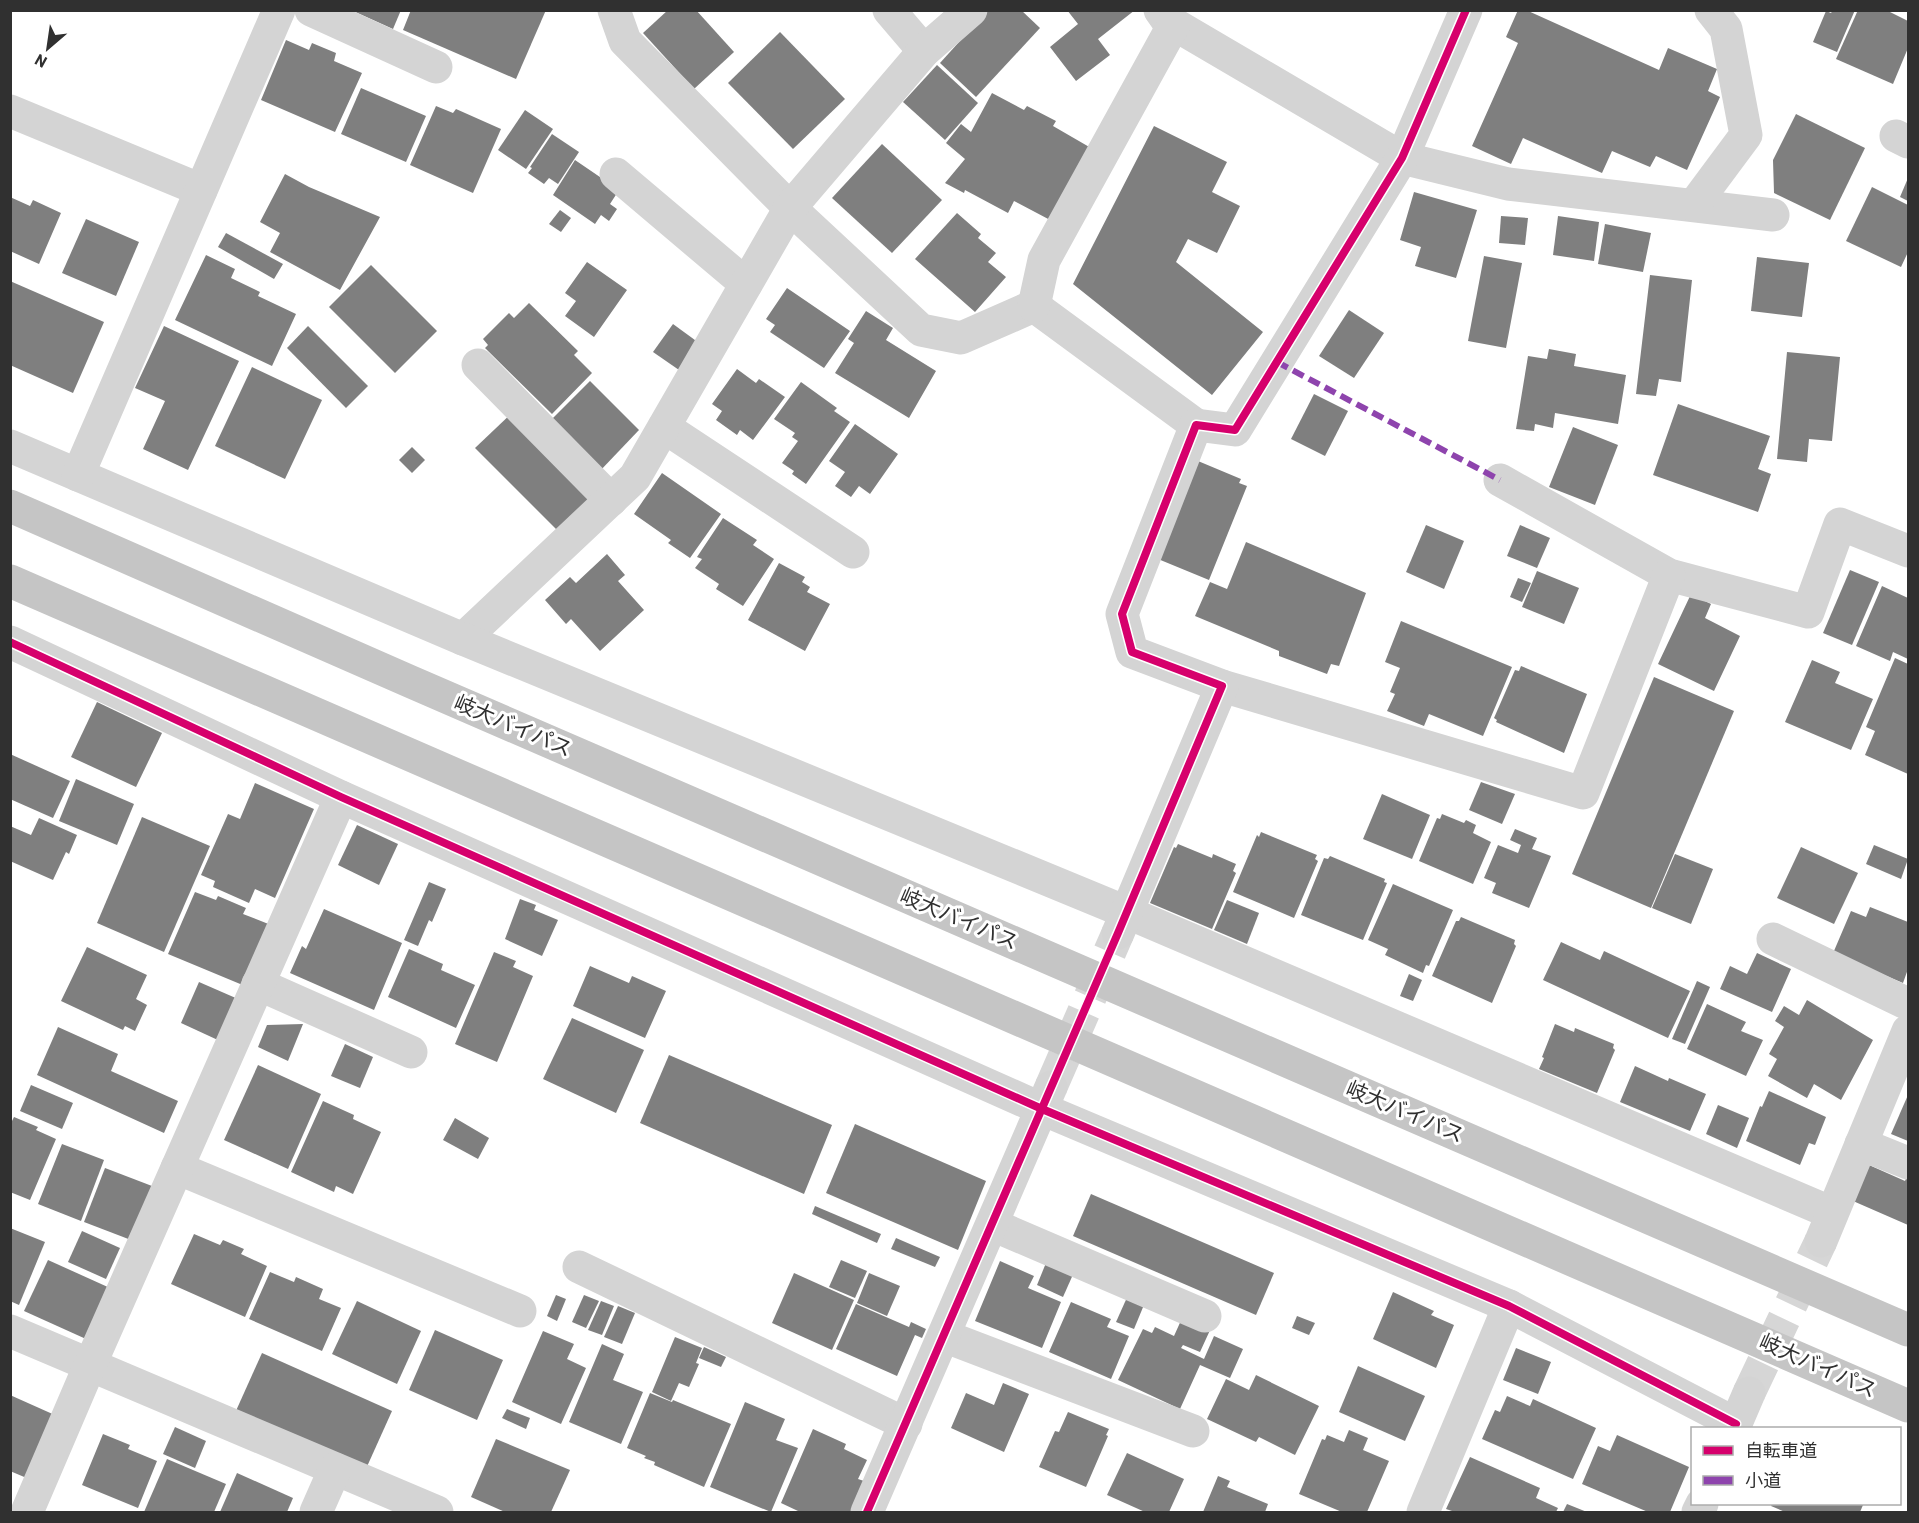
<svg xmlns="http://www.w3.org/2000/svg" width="1919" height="1523" font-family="Barlow,'Noto Sans JP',sans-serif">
	<rect width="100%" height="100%" fill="#fff"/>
	<g fill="#7f7f7f">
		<path d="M351,10H401L393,29Z"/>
		<path d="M411,10H546L516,79L403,30Z"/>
		<path d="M668,10H696L734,52L694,89L643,33Z"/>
		<path d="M988,10H1021L1040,28L976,97L940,63Z"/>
		<path d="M1067,10H1135L1098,39L1110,55L1076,81L1050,47L1078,24Z"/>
		<path d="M1518,10H1526L1659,70L1668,48L1717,69L1708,91L1720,97L1687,170L1656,156L1650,167L1612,151L1602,173L1523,138L1511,164L1472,146L1518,43L1506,37Z"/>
		<path d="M1833,10H1855L1837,52L1813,42L1826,11L1831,13Z"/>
		<path d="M1858,10H1886L1908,21V48L1893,84L1836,59Z"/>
		<path d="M780,32L845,99L793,149L728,83Z"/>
		<path d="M286,40L309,50L312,43L336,53L334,61L362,73L335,132L261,100Z"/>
		<path d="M937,65L978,103L945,140L903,102Z"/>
		<path d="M361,88L426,116L406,162L341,134Z"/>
		<path d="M992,93L1024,110L1027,106L1056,121L1053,126L1091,148L1052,221L1014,201L1008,213L965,190L964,193L945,183L965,159L946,143L961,124L971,132Z"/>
		<path d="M436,106L453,113L456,109L501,129L473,193L410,165Z"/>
		<path d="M525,110L553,129L526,169L498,150Z"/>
		<path d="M1796,114L1865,148L1830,220L1774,193L1773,160Z"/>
		<path d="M1154,126L1227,162L1212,192L1240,206L1217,253L1188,239L1176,262L1263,332L1212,395L1073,284Z"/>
		<path d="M552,134L579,152L558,184L549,178L544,184L528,173L532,168L530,167Z"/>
		<path d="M882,144L942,200L892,253L832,198Z"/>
		<path d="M575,160L619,190L610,204L617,209L609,221L601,215L595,224L553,195Z"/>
		<path d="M285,174L309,187L380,217L340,290L270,252L280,233L260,222Z"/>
		<path d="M1908,178V201L1900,197Z"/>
		<path d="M1872,187L1908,205V252L1901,267L1846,241Z"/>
		<path d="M1414,192L1477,210L1456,278L1415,266L1421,247L1400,240Z"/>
		<path d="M10,197L30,206L33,200L61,213L39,264L10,251Z"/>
		<path d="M560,210L571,218L561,232L549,224Z"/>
		<path d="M957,213L981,234L978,238L996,253L988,262L1006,277L975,312L915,259Z"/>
		<path d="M1501,216L1528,218L1525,245L1499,243Z"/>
		<path d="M1558,216L1599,222L1594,261L1553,255Z"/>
		<path d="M86,219L139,242L116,296L62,273Z"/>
		<path d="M1605,224L1651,233L1643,272L1598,264Z"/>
		<path d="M226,233L283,264L274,279L218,247Z"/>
		<path d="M206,255L235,269L231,278L260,292L258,296L296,314L272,366L175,320Z"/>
		<path d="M1484,256L1522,263L1506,348L1468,341Z"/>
		<path d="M1757,257L1809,263L1802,317L1751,311Z"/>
		<path d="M587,262L627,290L594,337L565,316L576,301L565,293Z"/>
		<path d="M371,265L437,331L395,373L329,307Z"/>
		<path d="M1650,275L1692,280L1681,382L1659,379L1656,396L1636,394Z"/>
		<path d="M10,281L104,322L73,393L10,365Z"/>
		<path d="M787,288L850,331L824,368L770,332L775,325L766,319Z"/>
		<path d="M529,303L578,351L574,355L592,373L552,414L485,348L488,345L483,339L509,313L514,318Z"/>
		<path d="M1349,310L1384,333L1354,378L1319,356Z"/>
		<path d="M866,311L893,328L886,340L936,371L909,418L835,373L854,343L848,339Z"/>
		<path d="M673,324L699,343L679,370L653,352Z"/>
		<path d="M164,326L239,361L188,470L143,449L165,401L135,388Z"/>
		<path d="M308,326L368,386L346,408L287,348Z"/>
		<path d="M1549,349L1576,354L1574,366L1626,375L1618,424L1555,413L1553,428L1535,424L1534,431L1516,429L1528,356L1547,359Z"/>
		<path d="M1787,352L1840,357L1832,441L1809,439L1807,462L1777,459Z"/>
		<path d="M252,367L322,400L285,479L215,446Z"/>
		<path d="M737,369L756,383L759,379L785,397L753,440L740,430L737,435L716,420L722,411L712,404Z"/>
		<path d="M590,381L639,430L598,473L548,423Z"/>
		<path d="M801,382L837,408L834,411L850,422L806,484L792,474L794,471L782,463L798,441L792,437L795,433L774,419Z"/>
		<path d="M1314,394L1348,411L1325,456L1291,439Z"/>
		<path d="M1678,404L1770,436L1758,469L1771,474L1758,512L1653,475Z"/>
		<path d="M513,412L594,495L558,531L475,448Z"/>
		<path d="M855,424L898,454L870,494L859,486L851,497L835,486L845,472L829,461Z"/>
		<path d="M1573,427L1618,445L1595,505L1549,487Z"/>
		<path d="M412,447L425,460L412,473L399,460Z"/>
		<path d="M1198,461L1241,479L1239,483L1247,486L1209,580L1158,559Z"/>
		<path d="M662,473L721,514L690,558L668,543L671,540L634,514Z"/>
		<path d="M723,518L757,540L753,545L774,559L743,606L716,589L719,584L695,568L702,559L697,557Z"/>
		<path d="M1426,525L1464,541L1444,589L1406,572Z"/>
		<path d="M1520,525L1550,538L1537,568L1507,556Z"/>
		<path d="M1246,542L1366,593L1339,666L1331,664L1327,674L1279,656V651L1195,616L1210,582L1227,589Z"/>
		<path d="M607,554L625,575L618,581L644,610L600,651L571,619L566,624L545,600L570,577L576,583Z"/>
		<path d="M779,563L805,577L802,582L810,587L807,592L830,604L805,651L748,620Z"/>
		<path d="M1850,570L1879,582L1852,645L1823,633Z"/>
		<path d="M1537,571L1579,588L1564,624L1522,607Z"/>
		<path d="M1518,578L1531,583L1522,602L1510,597Z"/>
		<path d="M1882,586L1908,598V659L1893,652L1890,661L1856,646Z"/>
		<path d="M1691,594L1711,604L1705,618L1740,636L1714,691L1658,664Z"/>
		<path d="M1401,621L1512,667L1483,736L1429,714L1424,726L1387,711L1395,694L1390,692L1400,668L1385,662Z"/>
		<path d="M1895,658L1908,664V774L1865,755L1875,731L1866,727Z"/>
		<path d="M1812,660L1840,672L1835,683L1873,699L1851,750L1785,722Z"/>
		<path d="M1521,666L1587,694L1564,753L1496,722L1497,720L1494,718L1515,670L1519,671Z"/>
		<path d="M1654,677L1734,711L1651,908L1572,874Z"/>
		<path d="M97,702L162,733L136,787L71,757Z"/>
		<path d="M10,754L70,781L53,818L10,799Z"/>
		<path d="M76,779L134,804L117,845L59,821Z"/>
		<path d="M1481,782L1515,794L1502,824L1469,810Z"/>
		<path d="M255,783L314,809L275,898L255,889L249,903L213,887L215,881L201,875L228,814L240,819Z"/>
		<path d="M1382,794L1430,815L1412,859L1363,839Z"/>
		<path d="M1442,814L1464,823L1466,820L1476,825L1473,833L1491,842L1473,884L1419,861L1437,818L1440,819Z"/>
		<path d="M142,817L210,846L164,952L97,923Z"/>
		<path d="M39,818L77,835L69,854L66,852L53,880L10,861V826L31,835Z"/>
		<path d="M357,825L398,844L379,885L338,865Z"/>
		<path d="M1515,829L1537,838L1532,849L1551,856L1529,908L1492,893L1496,883L1484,878L1498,845L1518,853L1521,845L1510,840Z"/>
		<path d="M1261,832L1317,855L1315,859L1318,861L1294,918L1233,892L1257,835L1259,837Z"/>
		<path d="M1178,844L1212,858L1213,854L1236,864L1233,871L1236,873L1212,929L1150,903L1174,847L1176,848Z"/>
		<path d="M1874,845L1908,859L1901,879L1866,864Z"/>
		<path d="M1801,847L1858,873L1834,924L1777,898Z"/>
		<path d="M1675,854L1713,869L1691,924L1652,908Z"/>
		<path d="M1330,856L1385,879L1384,882L1387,883L1363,940L1301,915L1324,858L1328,859Z"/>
		<path d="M429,882L446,889L432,922L429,920L418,946L404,940Z"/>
		<path d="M1393,884L1453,910L1429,966L1426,965L1423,973L1385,955L1388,949L1368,940Z"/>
		<path d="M195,892L216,900L218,896L246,908L243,914L271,925L245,986L168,954Z"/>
		<path d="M520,899L536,905L534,910L558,920L542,956L505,939Z"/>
		<path d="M1227,900L1259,913L1247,944L1214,930Z"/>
		<path d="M1870,907L1908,922V969L1903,983L1870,969L1831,958L1851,911L1866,917Z"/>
		<path d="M324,909L402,943L374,1010L290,973L302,946L306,949Z"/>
		<path d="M1461,917L1515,940L1514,944L1516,946L1492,1003L1432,976L1456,921H1459Z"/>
		<path d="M1561,942L1600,960L1604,951L1690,991L1668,1038L1543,980Z"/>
		<path d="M87,947L147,975L136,999L147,1005L135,1031L125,1026L123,1030L61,1001Z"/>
		<path d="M409,949L443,964L441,970L475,985L456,1028L388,997Z"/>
		<path d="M494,952L516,961L513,967L533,976L497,1062L455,1044Z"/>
		<path d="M1757,953L1791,969L1772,1012L1720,989L1730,966L1747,974Z"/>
		<path d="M590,966L629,983L632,976L666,991L645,1038L573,1006Z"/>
		<path d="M1409,974L1422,980L1413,1001L1400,996Z"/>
		<path d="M1697,981L1710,987L1685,1044L1672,1039Z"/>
		<path d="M199,982L238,999L220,1041L181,1023Z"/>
		<path d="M1807,1000L1873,1040L1841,1100L1814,1084L1807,1098L1768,1076L1777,1059L1769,1054L1784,1027L1775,1021L1784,1006L1799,1015Z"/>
		<path d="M1707,1004L1746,1022L1741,1031L1763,1040L1746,1076L1687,1049Z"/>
		<path d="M572,1018L644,1050L616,1113L543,1079Z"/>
		<path d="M303,1024L288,1061L258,1047L267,1025Z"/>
		<path d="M1555,1024L1574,1032L1575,1028L1614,1044L1613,1048L1615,1050L1597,1093L1539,1069L1544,1058L1542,1057Z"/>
		<path d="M58,1027L118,1054L111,1071L178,1101L164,1133L37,1075Z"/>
		<path d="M345,1044L373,1057L360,1088L331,1076Z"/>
		<path d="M669,1055L832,1125L804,1194L640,1123Z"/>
		<path d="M258,1065L321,1094L288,1169L224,1140Z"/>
		<path d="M1635,1066L1668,1081L1669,1078L1706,1094L1690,1131L1620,1102Z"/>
		<path d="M31,1085L73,1103L62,1129L20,1111Z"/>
		<path d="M1769,1091L1826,1117L1815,1145L1809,1143L1800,1165L1746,1141L1760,1106L1762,1107Z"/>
		<path d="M1908,1095V1141L1891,1134Z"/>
		<path d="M323,1101L354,1115L353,1119L381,1132L353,1194L336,1186L334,1192L291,1172Z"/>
		<path d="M1718,1105L1749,1118L1737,1148L1706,1134Z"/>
		<path d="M14,1117L38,1127L36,1130L56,1139L30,1200L10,1192V1125Z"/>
		<path d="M455,1118L489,1138L478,1159L443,1140Z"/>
		<path d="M855,1124L986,1181L958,1250L826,1193Z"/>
		<path d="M62,1144L104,1160L81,1221L38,1204Z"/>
		<path d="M1869,1165L1905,1181L1908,1174V1225L1853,1201Z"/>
		<path d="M105,1168L152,1186L131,1240L84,1222Z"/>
		<path d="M1091,1194L1274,1273L1256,1315L1073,1236Z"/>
		<path d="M815,1206L881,1234L877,1243L812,1214Z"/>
		<path d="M10,1228L45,1242L19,1305L10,1301Z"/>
		<path d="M82,1231L120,1248L106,1279L68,1262Z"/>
		<path d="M194,1234L220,1245L223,1240L244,1249L241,1254L267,1266L245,1317L171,1284Z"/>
		<path d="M896,1238L940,1257L935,1267L891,1249Z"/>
		<path d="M1048,1258L1075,1270L1063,1297L1037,1285Z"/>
		<path d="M48,1260L110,1288L86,1339L24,1311Z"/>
		<path d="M841,1260L867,1271L855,1298L829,1287Z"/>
		<path d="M1000,1261L1034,1276L1028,1288L1061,1302L1042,1348L975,1321Z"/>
		<path d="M270,1272L294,1282L296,1277L323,1289L319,1299L341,1308L322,1351L249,1319Z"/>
		<path d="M794,1273L854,1300L832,1350L772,1323Z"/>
		<path d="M869,1273L900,1286L887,1316L857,1303Z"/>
		<path d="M1393,1292L1434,1311L1431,1315L1454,1325L1436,1368L1373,1339Z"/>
		<path d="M1129,1293L1146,1300L1134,1329L1116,1322Z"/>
		<path d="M556,1295L566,1299L557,1321L547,1316Z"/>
		<path d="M584,1295L599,1301L586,1328L572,1322Z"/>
		<path d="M357,1301L421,1331L397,1384L332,1354Z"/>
		<path d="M601,1301L614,1306L602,1335L588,1330Z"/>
		<path d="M1071,1302L1111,1319L1107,1327L1129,1336L1111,1379L1049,1352Z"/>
		<path d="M856,1304L909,1327L911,1322L926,1329L922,1338L915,1335L897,1376L836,1349Z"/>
		<path d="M618,1306L635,1313L622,1344L604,1337Z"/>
		<path d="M1183,1316L1211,1328L1200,1352L1183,1345L1181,1348L1204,1359L1214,1336L1243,1349L1230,1378L1200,1365L1180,1409L1118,1380L1143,1329L1152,1333L1155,1327L1174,1336Z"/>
		<path d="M1297,1316L1315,1323L1309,1335L1292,1328Z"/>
		<path d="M435,1330L503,1360L477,1420L409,1390Z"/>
		<path d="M543,1331L574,1344L567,1359L586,1368L561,1424L512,1402Z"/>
		<path d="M675,1337L702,1348L696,1363L699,1364L689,1387L679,1383L671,1401L652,1392Z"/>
		<path d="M602,1344L624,1354L613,1380L643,1392L621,1444L569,1422Z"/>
		<path d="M704,1347L726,1357L721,1367L699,1358Z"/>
		<path d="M1516,1348L1551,1362L1538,1394L1503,1380Z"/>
		<path d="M262,1353L392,1411L365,1471L235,1413Z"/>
		<path d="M1358,1366L1425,1396L1405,1441L1339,1412Z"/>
		<path d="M1256,1375L1319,1406L1295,1455L1259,1437L1256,1442L1207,1419L1226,1379L1249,1390Z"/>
		<path d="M1003,1383L1029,1394L1004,1452L951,1428L966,1393L994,1405Z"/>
		<path d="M650,1393L672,1402L673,1400L731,1424L704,1487L654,1465L655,1462L644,1458L646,1456L627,1448Z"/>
		<path d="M10,1395L57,1416L29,1479L10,1471Z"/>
		<path d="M1507,1396L1530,1406L1533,1399L1596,1428L1573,1479L1482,1439L1495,1410L1500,1412Z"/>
		<path d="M745,1402L785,1419L776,1440L798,1448L771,1512L710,1487Z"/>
		<path d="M507,1409L530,1418L526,1429L502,1418Z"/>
		<path d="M1068,1412L1109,1429L1106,1435L1108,1436L1086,1487L1039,1467L1055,1431L1059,1432Z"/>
		<path d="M175,1427L206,1441L195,1468L163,1454Z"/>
		<path d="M813,1429L846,1444L844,1449L867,1460L858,1479L864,1481L851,1512H797L798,1511L781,1503Z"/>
		<path d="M1349,1430L1368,1438L1363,1450L1389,1461L1367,1512H1342L1299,1494L1322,1439L1325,1440L1327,1435L1344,1442Z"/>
		<path d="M103,1434L130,1445L128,1449L157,1461L138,1508L82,1485Z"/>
		<path d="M1617,1435L1689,1467L1670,1512H1648L1582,1484L1598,1446L1610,1451Z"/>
		<path d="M496,1439L570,1470L551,1512H505L471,1497Z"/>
		<path d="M1127,1453L1184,1479L1169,1512H1145L1107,1495Z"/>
		<path d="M1470,1457L1540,1488L1536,1498L1558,1508L1556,1512H1455L1446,1509Z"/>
		<path d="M167,1459L226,1484L214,1512H144Z"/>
		<path d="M237,1473L293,1498L287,1512H220Z"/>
		<path d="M1218,1476L1230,1481L1227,1487L1268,1504L1265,1512H1203Z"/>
		<path d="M1567,1504L1587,1512H1563Z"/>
		<path d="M1772,1504H1859L1863,1505L1860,1512H1785L1771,1506Z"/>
	</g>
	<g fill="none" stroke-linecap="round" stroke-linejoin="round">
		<g stroke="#d6d6d6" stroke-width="33" stroke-dasharray="33 16" stroke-linecap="butt">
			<path d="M1051,1087L1118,933"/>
			<path d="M1749,1393L1821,1241"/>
		</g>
		<g stroke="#d4d4d4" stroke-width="33">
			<path d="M311,10L436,67"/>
			<path d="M614,10L625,41L790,208L921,330L961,338L1034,306L1196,425"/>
			<path d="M889,10L924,51"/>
			<path d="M1160,10L1167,20L1402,158L1508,184L1773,215"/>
			<path d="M10,111L201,190"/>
			<path d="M1896,136L1908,142"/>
			<path d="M616,174L746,284"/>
			<path d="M1694,205L1746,135L1726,29L1711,10"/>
			<path d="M1034,306L1044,260L1174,24"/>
			<path d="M478,365L611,500"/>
			<path d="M664,427L853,552"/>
			<path d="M10,446L463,639L635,477L790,208L924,51L971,10"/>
			<path d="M78,475L279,10"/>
			<path d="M1500,480L1669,575L1808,612L1840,524L1908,551"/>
			<path d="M463,639L1126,912L1832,1213"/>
			<path d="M10,642L341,797L1042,1109L1509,1306L1736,1424"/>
			<path d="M1222,686L1583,793L1669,575"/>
			<path d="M1118,933L1222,686L1132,652L1122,614L1196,425L1235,430L1402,158L1466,10"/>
			<path d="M1773,939L1908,1004"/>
			<path d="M258,984L411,1052"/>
			<path d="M1861,1144L1908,1163"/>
			<path d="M177,1168L520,1311"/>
			<path d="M993,1225L1205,1316"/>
			<path d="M1821,1241L1908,1031"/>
			<path d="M579,1267L906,1424"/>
			<path d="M10,1331L437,1512"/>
			<path d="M944,1336L1193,1431"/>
			<path d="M1734,1428L1749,1393"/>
			<path d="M27,1512L90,1365L341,797"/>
			<path d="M316,1512L335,1469"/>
			<path d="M867,1512L1051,1087"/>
			<path d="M1423,1512L1509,1306"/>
			<path d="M1698,1512L1702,1504"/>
		</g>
		<g stroke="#c5c5c5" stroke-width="33">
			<path d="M10,506L409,681L1908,1330"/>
			<path d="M10,581L1908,1406"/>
		</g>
		<path stroke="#8e44ad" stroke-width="6" stroke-dasharray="12 6" stroke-linecap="butt" d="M1277,362L1500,480"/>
		<g stroke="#fff" stroke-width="11">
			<g id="cycleway">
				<path d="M10,642L341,797L1042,1109L1509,1306L1736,1424"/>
				<path d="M867,1512L1118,933L1222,686L1132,652L1122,614L1196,425L1235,430L1402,158L1466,10"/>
			</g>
		</g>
		<use href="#cycleway" stroke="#d6006c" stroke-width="8"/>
	</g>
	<g text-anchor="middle" stroke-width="6" stroke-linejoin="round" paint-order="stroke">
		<g font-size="21" fill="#303030" stroke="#fff">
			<text transform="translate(513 726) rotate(23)" y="7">岐大バイパス</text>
			<text transform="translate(959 919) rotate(23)" y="7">岐大バイパス</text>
			<text transform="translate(1405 1112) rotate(23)" y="7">岐大バイパス</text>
			<text transform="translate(1818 1366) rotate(24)" y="7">岐大バイパス</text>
		</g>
	</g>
	<rect width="1919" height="1523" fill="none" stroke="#303030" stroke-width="24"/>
	<rect x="1691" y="1427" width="210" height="78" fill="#ffffff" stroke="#acacac" stroke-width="1.5"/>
	<rect x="1703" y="1446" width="30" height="9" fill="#d6006c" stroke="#acacac" stroke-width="1.5"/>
	<text x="1745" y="1457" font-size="18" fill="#303030">自転車道</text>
	<rect x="1703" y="1476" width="30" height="9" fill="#8e44ad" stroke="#acacac" stroke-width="1.5"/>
	<text x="1745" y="1487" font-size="18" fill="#303030">小道</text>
	<g transform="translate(48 48) rotate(209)" stroke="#ffffff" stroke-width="4.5" paint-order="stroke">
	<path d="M0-4.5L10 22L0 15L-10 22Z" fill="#303030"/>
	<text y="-9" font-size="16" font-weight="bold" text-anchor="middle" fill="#303030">N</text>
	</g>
</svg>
